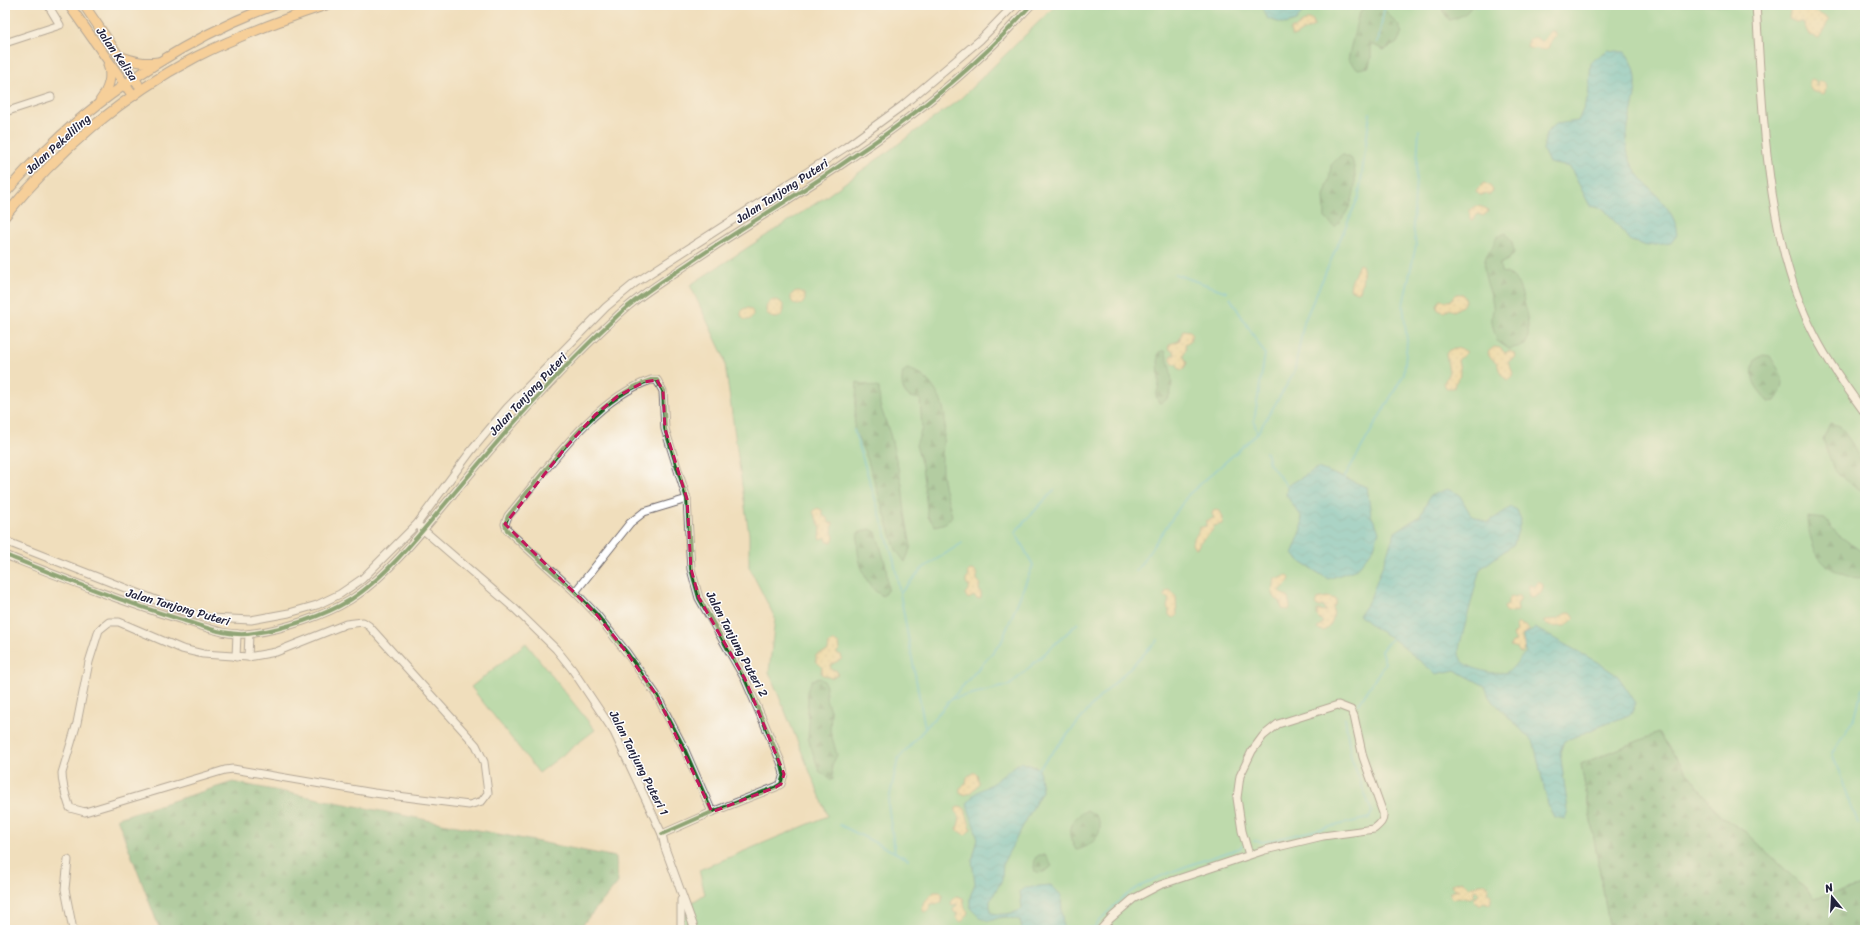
<svg xmlns="http://www.w3.org/2000/svg" width="1870" height="935" font-family="Sriracha,sans-serif">
	<defs>
		<pattern id="forest-firs" width="22" height="20" patternUnits="userSpaceOnUse"><rect width="22" height="20" fill="#68b782"/><path d="M5 1l3.5 6h-7zM16 11l3.5 6h-7z" fill="#55946c"/></pattern>
		<pattern id="sand-dots" width="8" height="8" patternUnits="userSpaceOnUse"><rect width="8" height="8" fill="#eeda9e"/><path d="M2 2h.1M6 6h.1" fill="none" stroke="#ccbb89" stroke-width="1.8" stroke-linecap="round"/></pattern>
		<pattern id="water-waves" width="16" height="10" patternUnits="userSpaceOnUse"><rect width="16" height="10" fill="#59c6d0"/><path d="M0 5q4-4 8 0t8 0" fill="none" stroke="#49a0aa"/></pattern>
	</defs>
	<rect width="100%" height="100%" fill="#fff"/>
	<filter id="ink" filterUnits="userSpaceOnUse"><feTurbulence type="fractalNoise" baseFrequency=".025" numOctaves="2"/><feDisplacementMap in="SourceGraphic" scale="8" xChannelSelector="R" yChannelSelector="G"/><feConvolveMatrix kernelMatrix="1 2 1 2 8 2 1 2 1" color-interpolation-filters="sRGB"/></filter>
	<filter id="wash" filterUnits="userSpaceOnUse"><feTurbulence type="fractalNoise" baseFrequency=".012" numOctaves="4" result="noise"/><feDisplacementMap in="SourceGraphic" scale="16" xChannelSelector="R" yChannelSelector="G"/><feGaussianBlur stdDeviation="0.9" result="paint"/><feColorMatrix in="noise" values="0 0 0 0 0 0 0 0 0 0 0 0 0 0 0 0 0 1.4 0 .05"/><feComposite in="paint" operator="in"/></filter>
	<g filter="url(#wash)">
		<rect width="100%" height="100%" fill="#f0debc"/>
		<g fill="#80d69a" stroke="#517c6a">
			<path d="M1056,5H1865V885L1815,898L1747,833L1720,816L1658,733L1581,764L1610,930H681L682,909L705,894L699,870L828,816L769,672L775,618L749,567V535L724,357L690,285L824,198L960,99Z"/>
			<path d="M526,643L595,730L539,773L471,687Z"/>
		</g>
		<g fill="url(#forest-firs)" stroke="#456c5e">
			<path d="M1368,5L1381,6L1399,26L1402,33L1397,43L1384,50L1371,44V57L1369,67L1358,69L1348,60L1358,16L1363,8Z"/>
			<path d="M1443,5H1472C1468,14 1458,18 1449,20L1444,13Z"/>
			<path d="M1342,154L1352,159C1360,185 1353,208 1335,227L1325,218L1324,196L1329,181L1331,165Z"/>
			<path d="M1506,233L1512,242L1514,253L1509,259L1500,264L1501,272C1506,273 1511,274 1515,279C1523,289 1530,324 1528,337C1528,340 1526,343 1525,345L1509,349L1497,341C1495,334 1491,324 1492,317C1492,312 1494,310 1493,305C1491,290 1480,273 1486,257C1487,254 1489,252 1491,249C1497,239 1493,237 1506,233Z"/>
			<path d="M1161,351H1165C1170,365 1180,399 1159,403L1156,396L1159,385L1158,355Z"/>
			<path d="M1763,355L1770,356C1781,375 1790,380 1775,401L1768,402C1756,386 1748,381 1755,360Z"/>
			<path d="M907,369C929,373 946,401 945,423C944,439 941,455 942,471C943,488 949,500 952,516L946,523L935,526L928,517L922,466L916,445L922,428L920,399C917,398 912,398 910,397C901,392 901,380 903,372Z"/>
			<path d="M857,382L879,388L880,405L890,434L902,484L905,513L911,547L905,562L896,550L867,458L854,430Z"/>
			<path d="M1830,423L1840,426L1853,445L1865,469V493L1846,480L1834,470L1823,439Z"/>
			<path d="M1807,517L1825,519L1837,534L1865,554V577C1851,581 1829,570 1820,559C1813,550 1807,527 1807,517Z"/>
			<path d="M870,529L876,532L886,566L888,589L883,596C863,587 855,553 858,533Z"/>
			<path d="M820,678L824,681L826,687V699L831,713L830,730L837,755L832,765L833,779H830L819,771L808,738L809,724L807,712L808,700L807,691L812,680Z"/>
			<path d="M1658,733L1720,816L1747,833L1815,898L1865,885V930H1610L1581,764Z"/>
			<path d="M233,782L616,857L618,883L578,930H160L117,818Z"/>
			<path d="M1087,810C1090,812 1094,814 1096,816C1108,831 1091,848 1076,850C1065,831 1068,821 1087,810Z"/>
			<path d="M1039,855H1045L1052,866C1047,871 1041,874 1035,872L1034,868L1035,858Z"/>
		</g>
		<g fill="url(#sand-dots)" stroke="#887e6c">
			<path d="M1794,5H1808C1814,12 1822,14 1829,20L1819,38L1809,35L1803,22H1796L1789,19L1790,11Z"/>
			<path d="M1308,19L1313,20L1314,26L1301,32L1296,36H1292L1290,31L1292,28H1296Z"/>
			<path d="M1551,31H1554L1557,35L1550,43L1548,48L1543,50L1536,48L1532,49L1527,47L1529,39L1535,37L1542,42Z"/>
			<path d="M1812,79L1817,81L1816,84L1818,87L1819,81L1824,82L1826,88L1824,94L1812,91L1809,86V81Z"/>
			<path d="M1484,183L1490,186L1493,190L1490,194L1480,195L1476,192L1477,189Z"/>
			<path d="M1475,206L1482,207L1487,209L1488,212L1483,216L1478,214L1473,220H1470V210Z"/>
			<path d="M1359,264L1362,265C1365,271 1362,284 1360,291L1356,292L1350,289L1351,283Z"/>
			<circle cx="798" cy="298" r="7"/>
			<path d="M1457,294H1463L1466,300L1462,306L1454,311L1449,309L1444,312L1438,310L1437,305L1440,300L1450,301Z"/>
			<circle cx="775" cy="309" r="9"/>
			<circle cx="747" cy="314" r="6"/>
			<path d="M1183,330L1190,331L1192,333L1190,341L1185,344L1186,349L1183,355L1187,363L1183,370L1179,369L1177,364H1173L1171,359V355H1175V353L1168,348L1170,344L1179,341Z"/>
			<path d="M1494,347L1500,348L1505,353L1509,351L1514,353L1515,357L1508,362L1513,373L1511,378L1507,380C1499,374 1500,371 1497,363C1495,361 1491,358 1489,356L1488,352Z"/>
			<path d="M1460,348L1467,352L1458,360L1461,376L1455,383L1454,388H1446L1444,383L1449,372L1446,354L1449,350Z"/>
			<path d="M817,508L822,510V515L828,519L829,523H833L832,532L834,537L832,542H827L826,537L822,539L820,538L821,528L813,512Z"/>
			<path d="M1217,510L1220,511L1223,518L1222,524L1214,526C1212,536 1200,537 1198,547L1195,548L1192,545C1192,537 1199,535 1199,528L1206,526V521L1214,518L1212,514L1213,511Z"/>
			<path d="M970,570L975,571L977,575V580L980,583L979,590L981,593V598L977,599L974,596L968,599L965,594L970,587L966,584V580L969,576L967,573Z"/>
			<path d="M1287,575L1290,578C1287,587 1284,585 1280,591L1281,593L1288,597L1290,607L1289,610L1282,609L1280,601L1275,599L1272,594L1274,578L1279,579Z"/>
			<path d="M1539,581L1543,585C1543,593 1540,595 1532,598L1529,597L1528,586L1531,585L1534,587Z"/>
			<path d="M1170,590L1176,597L1177,616L1173,618L1169,615V610L1167,607L1169,599L1164,596L1166,591Z"/>
			<path d="M1518,595L1521,599L1517,604L1518,611L1506,613L1504,607L1508,605V599L1511,597L1515,598Z"/>
			<path d="M1327,597L1336,599V604L1333,607C1335,616 1332,627 1323,631L1317,629L1323,622L1317,616V610L1326,611L1323,606L1319,607L1315,604L1317,599Z"/>
			<path d="M1571,612L1575,618L1565,626H1559L1554,627L1543,622L1545,620L1558,619L1565,614Z"/>
			<path d="M1518,623L1527,627L1529,630L1521,637C1523,642 1527,648 1523,653H1520L1517,648L1510,646L1512,642L1516,641L1513,635L1517,631L1516,626Z"/>
			<path d="M834,641L839,644L840,649L836,653L841,655L842,659L832,664L830,667L832,670H836L838,674L831,678L821,674L822,667L816,661V655L828,651L829,644Z"/>
			<path d="M974,772L977,775L979,783C975,788 970,795 963,795L960,793V788L966,784L967,777Z"/>
			<path d="M961,806L965,809L971,829L965,835L957,830L960,818L956,812V808Z"/>
			<path d="M1462,881L1469,887C1477,888 1483,879 1489,887L1487,892L1492,896L1490,904L1483,902L1480,905L1475,902L1474,899L1479,894L1477,890L1474,891V896L1470,898L1458,897L1453,899L1450,896V892L1459,890L1454,889L1451,884Z"/>
			<path d="M934,892H940L942,894V903L931,904L928,911L924,912C919,904 929,898 934,892Z"/>
			<path d="M957,896L963,898L965,908L968,912L964,920L960,922L956,918L959,913H955L953,910L957,905V904L952,905L951,904L953,898Z"/>
		</g>
		<g fill="url(#water-waves)" stroke="#3e7486">
			<path d="M1261,5H1307L1296,21L1285,24L1268,19Z"/>
			<path d="M1608,50L1625,52C1651,82 1623,116 1627,149C1631,178 1663,194 1674,220C1676,224 1676,230 1677,235L1671,243L1647,246L1631,241L1604,209L1590,206L1570,167L1549,163L1543,150L1546,133L1556,124L1578,121L1588,98L1591,62Z"/>
			<path d="M1318,468L1367,487L1371,515L1379,531L1374,548L1357,569L1328,579L1302,563L1292,554L1302,529L1301,516L1286,495L1287,486Z"/>
			<path d="M1447,489L1459,494L1471,515L1487,523L1511,507L1517,510L1521,520L1514,544L1480,569L1460,644C1459,649 1458,654 1461,659C1467,669 1496,676 1507,672C1513,669 1521,657 1526,652L1523,635L1535,628L1597,662L1618,676L1636,703L1631,714L1564,741L1560,752L1568,810L1565,819L1554,817L1548,805L1534,743L1489,697L1485,686L1455,670L1436,674L1392,638L1376,629L1359,615L1370,599L1395,532L1420,516L1430,496Z"/>
			<path d="M1020,762L1039,768L1042,791L1003,863L1002,880L990,901V912C998,916 1014,914 1022,909L1020,891L1027,887L1051,885L1061,895L1063,930H1022L1020,920L1006,917L998,918L990,921L980,918L970,908V897L975,883L972,861L978,839L967,804L974,794L993,783Z"/>
		</g>
		<g fill="none" stroke-linecap="round" stroke-linejoin="round">
			<g stroke="#59c6d0" stroke-width="2">
				<path d="M1478,7V5"/>
				<path d="M1378,42L1385,5"/>
				<path d="M1175,274L1227,292"/>
				<path d="M1230,298L1265,354L1254,421L1257,433"/>
				<path d="M854,430L894,561L925,728"/>
				<path d="M1266,452L1269,463L1287,486"/>
				<path d="M1344,478L1404,374L1407,341L1403,305L1416,245L1413,226L1419,130"/>
				<path d="M1136,571L1188,495L1257,434L1294,373L1304,322L1359,196L1370,113"/>
				<path d="M900,593L923,568L962,543"/>
				<path d="M951,699L1010,685L1078,623"/>
				<path d="M1359,704L1385,663L1381,651L1392,638"/>
				<path d="M1039,768L1097,700L1158,640"/>
				<path d="M1858,823L1832,753L1855,717L1862,689"/>
				<path d="M840,825L908,859"/>
				<path d="M1864,839L1865,843"/>
				<path d="M1254,841L1263,842L1369,818L1372,812L1351,757L1345,718"/>
				<path d="M895,853L888,804L898,759L1001,643L1033,565L1015,532L1054,490"/>
				<path d="M1063,928H1094"/>
				<path d="M1092,930C1105,914 1120,898 1137,888C1169,870 1206,860 1240,848L1242,845"/>
			</g>
		</g>
	</g>
	<g filter="url(#ink)">
		<g fill="none" stroke-linecap="round" stroke-linejoin="round">
			<g stroke="#6a6468" stroke-width="9">
				<g id="minor">
					<path d="M1756,5C1763,109 1765,240 1814,334C1828,362 1847,388 1865,413"/>
					<path d="M5,43L60,25L48,5"/>
					<path d="M5,112L51,97"/>
					<path d="M420,527L515,609L556,649L572,669L614,732L662,834L665,848L695,930"/>
					<path d="M5,541L184,611L210,618L251,620L289,613L317,605L340,594L362,579L417,524L471,451L507,408L606,307L635,283L846,147L902,106L980,40L1014,5"/>
					<path d="M5,555C63,578 120,601 179,619C203,626 229,638 254,633C284,629 324,616 350,600C390,575 430,521 461,485C509,427 558,371 613,320C634,299 660,283 685,266C739,229 797,196 851,158C898,127 946,90 987,51C1002,37 1017,20 1031,5"/>
					<path d="M575,592L630,523L644,512L687,499"/>
					<path d="M109,622H119L182,649L203,654L248,657L276,652L346,624L363,622L369,626L476,745L484,762L488,793L482,801L469,805L374,793L233,769L225,770L85,812L70,808C66,796 62,786 62,773L77,723L89,662L99,630Z"/>
					<path d="M236,657L237,634"/>
					<path d="M248,657L249,634"/>
					<path d="M662,834L712,812L776,787L781,784L784,774L781,762L745,679L699,598L691,569L687,499L665,429L663,391L657,380H651C593,399 546,471 508,516L505,524L507,530L575,592L597,615L627,653L657,696L683,746L712,812"/>
					<path d="M68,860L65,889L73,930"/>
					<path d="M681,930V900"/>
					<path d="M1100,930L1111,918L1133,899L1160,885L1265,850L1323,836L1374,829C1380,824 1384,821 1383,813L1363,757L1354,716L1351,710L1338,705L1278,724L1263,736L1252,751L1240,776L1237,798L1242,831L1249,855"/>
				</g>
			</g>
			<g stroke="#6a6468" stroke-width="11">
				<g id="major">
					<path d="M69,5L133,96"/>
					<path d="M84,5L138,84"/>
					<path d="M119,56C133,61 143,64 158,62"/>
					<path d="M100,101C108,90 113,78 108,65"/>
					<path d="M5,193C19,178 33,161 49,147C108,89 197,33 275,5"/>
					<path d="M5,216C57,152 123,95 196,57C237,36 281,20 326,5"/>
				</g>
			</g>
			<use href="#minor" stroke="#fff" stroke-width="7"/>
			<use href="#major" stroke="#fdbc70" stroke-width="9"/>
			<g stroke="#fff" stroke-width="6">
				<g id="cycleway">
					<path d="M5,555C63,578 120,601 179,619C203,626 229,638 254,633C284,629 324,616 350,600C390,575 430,521 461,485C509,427 558,371 613,320C634,299 660,283 685,266C739,229 797,196 851,158C898,127 946,90 987,51C1002,37 1017,20 1031,5"/>
					<path d="M662,834L712,812L776,787L781,784L784,774L781,762L745,679L699,598L691,569L687,499L665,429L663,391L657,380H651C593,399 546,471 508,516L505,524L507,530L575,592L597,615L627,653L657,696L683,746L712,812"/>
				</g>
			</g>
			<use href="#cycleway" stroke="#1b5e20" stroke-width="4"/>
		</g>
	</g>
	<path d="M0 0H1870V935H0ZM657,380L663,391L665,429L687,499L691,569L699,598L745,679L784,774L781,784L776,787L712,812L657,696L627,653L597,615L505,524L566,447L595,415L618,396L644,382Z" fill="#f0debc" fill-opacity=".55" fill-rule="evenodd"/>
	<path fill="none" stroke="#c2185b" stroke-width="3" stroke-dasharray="8 5" stroke-linejoin="round" d="M657,380L663,391L665,429L687,499L691,569L699,598L745,679L784,774L781,784L776,787L712,812L657,696L627,653L597,615L505,524L566,447L595,415L618,396L644,382Z"/>
	<g text-anchor="middle" stroke-width="3" stroke-linejoin="round" paint-order="stroke">
		<g font-size="12" fill="#22223b" stroke="#fff">
			<text transform="translate(117 54) rotate(55)" y="4">Jalan Kelisa</text>
			<text transform="translate(58 144) rotate(-42)" y="4">Jalan Pekeliling</text>
			<text transform="translate(782 191) rotate(-33)" y="4">Jalan Tanjong Puteri</text>
			<text transform="translate(528 394) rotate(-47)" y="4">Jalan Tanjong Puteri</text>
			<text transform="translate(178 607) rotate(16)" y="4">Jalan Tanjong Puteri</text>
			<text transform="translate(737 644) rotate(62)" y="4">Jalan Tanjung Puteri 2</text>
			<text transform="translate(639 763) rotate(63)" y="4">Jalan Tanjung Puteri 1</text>
		</g>
	</g>
	<rect width="1870" height="935" fill="none" stroke="#fff" stroke-width="20"/>
	<g transform="translate(1832 897) rotate(342)" stroke="#ffffff" stroke-width="3" paint-order="stroke">
	<path d="M0-3L7 15L0 10L-7 15Z" fill="#22223b"/>
	<text y="-6" font-size="11" font-weight="bold" text-anchor="middle" fill="#22223b">N</text>
	</g>
</svg>
